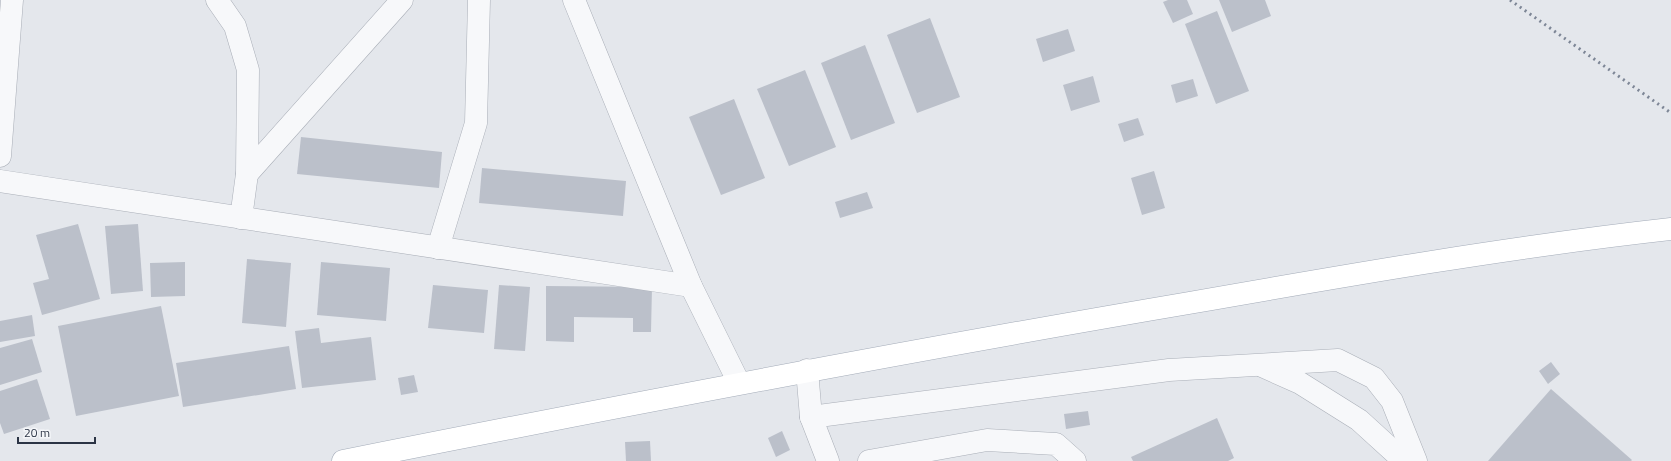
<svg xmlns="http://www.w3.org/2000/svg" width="1671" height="461" font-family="'Titillium Web',sans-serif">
	<rect width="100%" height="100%" fill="#e4e7ec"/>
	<g fill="#bbc0ca">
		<path d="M1168,0H1187L1193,14L1173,23L1163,2Z"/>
		<path d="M1219,0H1265L1271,16L1232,32Z"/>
		<path d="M1217,11L1249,91L1216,104L1185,24Z"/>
		<path d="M930,18L960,97L917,113L887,35Z"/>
		<path d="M1068,29L1075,51L1043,62L1036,39Z"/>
		<path d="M865,45L895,123L851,140L821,63Z"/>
		<path d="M805,70L836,147L789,166L757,89Z"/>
		<path d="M1093,76L1100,102L1071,111L1063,85Z"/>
		<path d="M1193,79L1198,96L1176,103L1171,85Z"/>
		<path d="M734,99L765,178L721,195L689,117Z"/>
		<path d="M1138,118L1144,135L1124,142L1118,124Z"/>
		<path d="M301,137L442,152L439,188L297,174Z"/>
		<path d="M482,168L626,181L623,216L479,203Z"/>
		<path d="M1154,171L1165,208L1142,215L1131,178Z"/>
		<path d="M867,192L873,208L840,218L835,202Z"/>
		<path d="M78,224L100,299L42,315L33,283L49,279L36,235Z"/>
		<path d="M138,224L143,291L111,294L105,226Z"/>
		<path d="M247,259L291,263L286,327L242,323Z"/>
		<path d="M185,262V296L151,297L150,263Z"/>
		<path d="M321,262L390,268L386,321L317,315Z"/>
		<path d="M433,285L488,290L484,333L428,328Z"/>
		<path d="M499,285L530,287L525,351L494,349Z"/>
		<path d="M546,286L652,287L651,332H633V318L574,317V342L546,341Z"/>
		<path d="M161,306L179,396L76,416L58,326Z"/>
		<path d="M32,315L35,336L0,342V321Z"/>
		<path d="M319,328L321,343L371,337L376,380L302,388L295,331Z"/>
		<path d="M32,339L42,372L0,385V348Z"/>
		<path d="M289,346L296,389L183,407L176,363Z"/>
		<path d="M1551,362L1560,374L1548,384L1539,371Z"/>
		<path d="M414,375L418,392L401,395L398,378Z"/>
		<path d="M37,379L50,419L4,434L0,423V391Z"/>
		<path d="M1551,389L1632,460L1631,461H1488Z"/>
		<path d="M1088,411L1090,425L1066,429L1064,414Z"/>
		<path d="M1217,418L1234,458L1228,461H1133L1131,457Z"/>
		<path d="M782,431L790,450L776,457L768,438Z"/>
		<path d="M650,441L651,461H626L625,442Z"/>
	</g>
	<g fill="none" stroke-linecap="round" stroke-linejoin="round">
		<g stroke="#a9aeb7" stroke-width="23">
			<g id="minor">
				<path d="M217,0L235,26L248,70L247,174L241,218"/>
				<path d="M574,0L691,286"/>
				<path d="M0,156L12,0"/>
				<path d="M247,174L402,0"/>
				<path d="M0,181L691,286L739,383"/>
				<path d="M438,248L476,123L479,0"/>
				<path d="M1262,366L1300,383L1359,420L1404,461"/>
				<path d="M807,370L811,417L828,461"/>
				<path d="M811,417L1169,370L1338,360L1374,378L1392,401L1416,461"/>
				<path d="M869,461L987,440L1056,444L1075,461"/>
			</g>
		</g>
		<g stroke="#a3abb8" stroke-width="23">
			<path id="major" d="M343,461C624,405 906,351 1189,303C1349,275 1509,247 1671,229"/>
		</g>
		<use href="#minor" stroke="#f7f8fa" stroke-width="22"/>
		<use href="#major" stroke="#fff" stroke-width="22"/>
		<path stroke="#7d8696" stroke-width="3" stroke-dasharray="2 4" stroke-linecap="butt" d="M1510,0L1671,113"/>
	</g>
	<path d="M18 437v6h77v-6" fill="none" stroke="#2b3445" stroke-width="2"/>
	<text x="24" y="437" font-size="12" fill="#2b3445" stroke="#f4f6f9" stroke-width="3" paint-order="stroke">20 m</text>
</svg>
